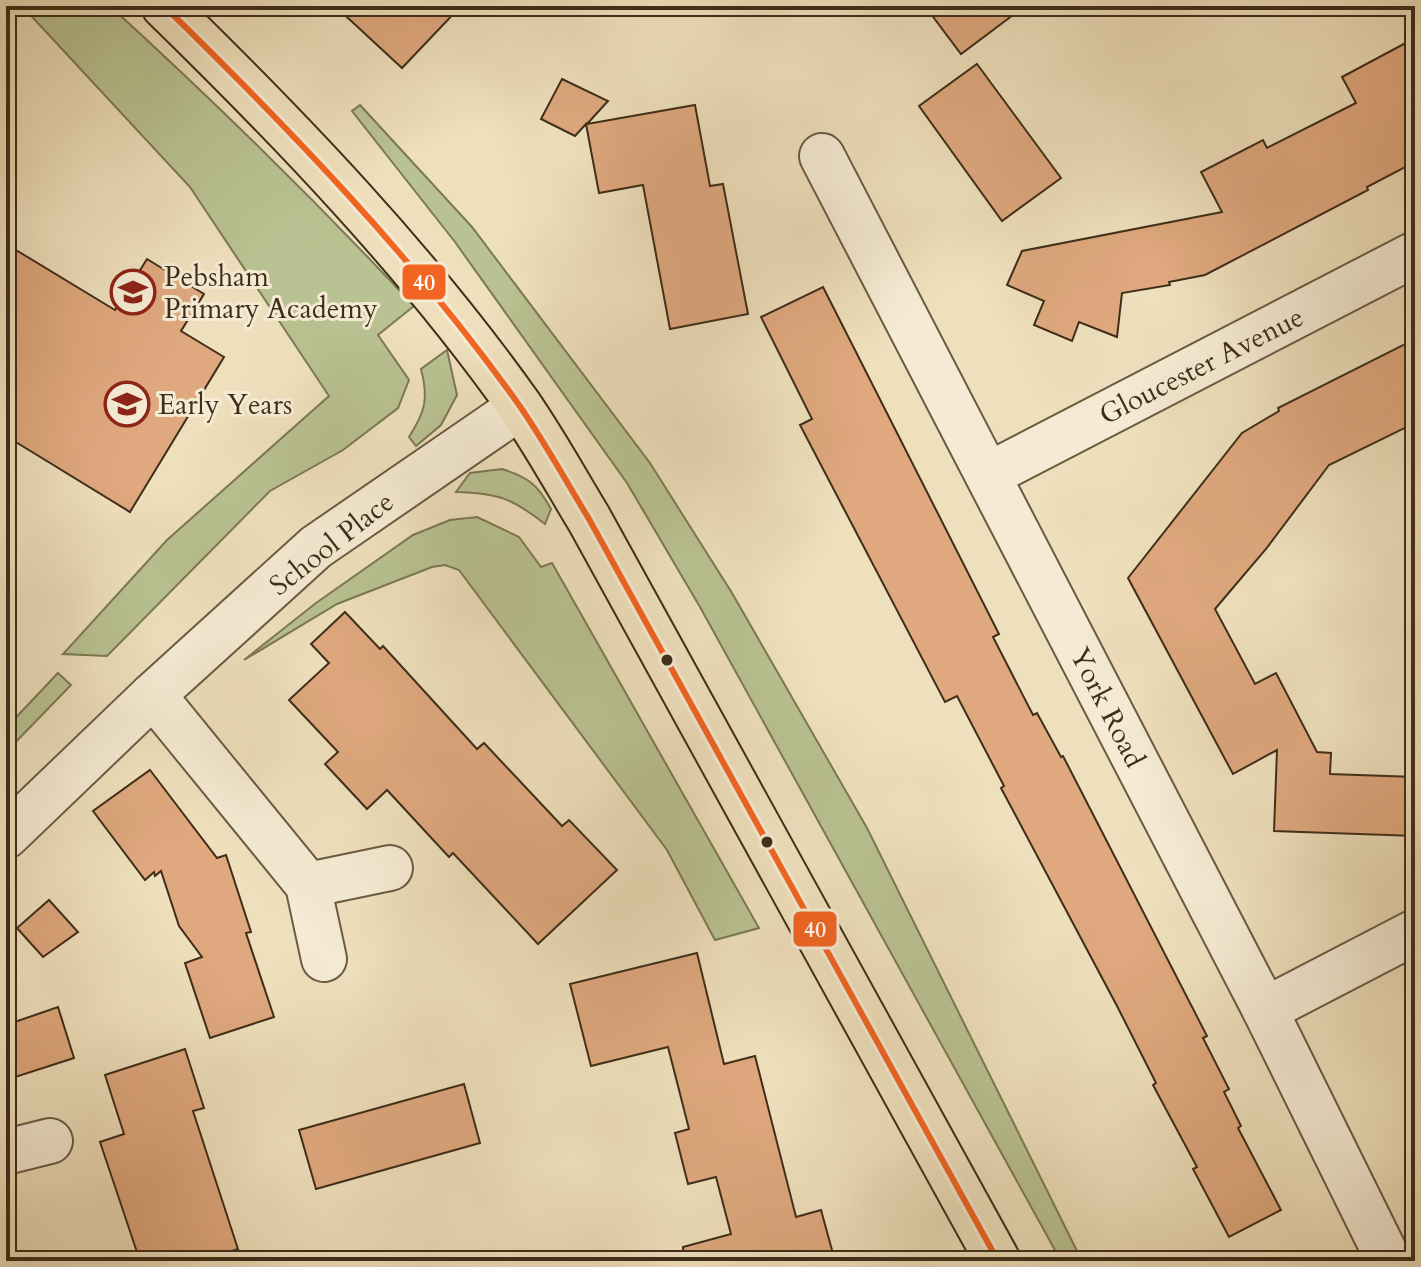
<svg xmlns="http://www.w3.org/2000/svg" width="1421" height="1267" font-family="Cardo,serif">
	<rect width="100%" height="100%" fill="#efe0bd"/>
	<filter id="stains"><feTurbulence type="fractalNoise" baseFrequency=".0025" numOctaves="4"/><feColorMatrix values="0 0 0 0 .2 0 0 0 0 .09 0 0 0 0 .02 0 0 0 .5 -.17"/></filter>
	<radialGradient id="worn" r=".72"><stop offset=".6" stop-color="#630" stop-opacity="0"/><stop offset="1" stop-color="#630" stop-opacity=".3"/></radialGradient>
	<g fill="#b9c292" stroke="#7c7856" stroke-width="2">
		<path d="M22,6H110C215,102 317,202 414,306L378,335L409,380L398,408L343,450L270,491L107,656L63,654L167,540L329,396L190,187Z"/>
		<path d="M360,105L472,227L650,463L732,593L867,828L1082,1261H1061L700,607L627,483L455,242L352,111Z"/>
		<path d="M447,350L457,395L441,425L416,446L409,437C425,412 429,399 421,369Z"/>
		<path d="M502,469C528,477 538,485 551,509L545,524C512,498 497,493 456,492L470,473Z"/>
		<path d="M477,517L519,537L541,567L552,563L759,928L715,940L667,850L459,570L445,565L432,567L337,604L244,660L316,603L413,535L450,520Z"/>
		<path d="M58,673L71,685L6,752V728Z"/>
	</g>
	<g fill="#dfa87e" stroke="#3e2d19" stroke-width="2">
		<path d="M335,6H461L402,68Z"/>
		<path d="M925,6H1025L961,54Z"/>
		<path d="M1415,38V162L1367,187L1368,190L1205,275L1169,282L1170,285L1122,293L1117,337L1079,322L1072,341L1034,325L1044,301L1007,285L1022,251L1222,212L1201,172L1263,140L1267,148L1356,103L1342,77Z"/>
		<path d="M977,64L1061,178L1002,221L919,106Z"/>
		<path d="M562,79L608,101L587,124L695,105L710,186L723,184L748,314L670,329L643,185L599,193L586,124L575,136L541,119Z"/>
		<path d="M6,244L115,310L147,259L204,294L181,331L224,357L130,512L6,436Z"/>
		<path d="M823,287L999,634L993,637L1033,715L1037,713L1061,757L1063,756L1207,1036L1203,1038L1229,1089L1224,1092L1241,1126L1238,1128L1281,1210L1229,1237L1193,1169L1197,1167L1153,1085L1156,1083L1117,1006L1001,788L1004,786L957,696L945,702L800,425L812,419L761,317Z"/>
		<path d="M1415,339V423L1329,465L1266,549L1215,609L1255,684L1276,673L1317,752L1331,753L1330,774L1415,777V836L1274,831L1277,750L1233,774L1128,578L1242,433L1279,411L1278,408Z"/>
		<path d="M345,612L380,649L383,646L477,749L484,743L562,826L569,820L617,870L538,944L453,853L449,857L387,790L367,809L325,764L338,752L289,700L329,663L311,644Z"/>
		<path d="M150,770L217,858L226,855L251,932L246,933L274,1017L210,1038L185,963L202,957L179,926L161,871L155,876L154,872L145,880L93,811Z"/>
		<path d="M49,900L78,932L43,957L17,928Z"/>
		<path d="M697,953L724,1064L755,1056L796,1217L821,1210L835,1261H684L683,1247L731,1234L716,1177L688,1184L675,1133L689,1129L668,1047L591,1066L570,984Z"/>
		<path d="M58,1007L74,1058L6,1080V1025Z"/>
		<path d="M185,1049L204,1108L193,1111L238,1249L203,1261H140L100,1142L124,1134L105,1075Z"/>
		<path d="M464,1084L480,1143L316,1189L299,1130Z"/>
	</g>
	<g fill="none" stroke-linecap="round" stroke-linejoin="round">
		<g stroke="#6a5a42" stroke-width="48">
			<g id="street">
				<path d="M822,156L1265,1010L1389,1261"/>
				<path d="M988,475L1415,254"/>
				<path d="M153,695L308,885L324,959"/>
				<path d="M6,836L153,695L316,547L520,407"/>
				<path d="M308,885L390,868"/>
				<path d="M1265,1010L1415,932"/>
				<path d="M6,1152L50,1141"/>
			</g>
		</g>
		<g stroke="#3e2d19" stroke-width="48">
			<path id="primary" d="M164,6C291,130 416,260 519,405C544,441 566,481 589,519L998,1261"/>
		</g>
		<use href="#street" stroke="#f5ebd4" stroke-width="44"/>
		<use href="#primary" stroke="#efe0bd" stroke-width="44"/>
		<g stroke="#f5ebd4" stroke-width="12">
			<path id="bus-1" d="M164,6C291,130 416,260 519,405C544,441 566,481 589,519L998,1261"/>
		</g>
		<use href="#bus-1" stroke="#f26522" stroke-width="6"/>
	</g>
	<defs>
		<g id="school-ring" transform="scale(2.3)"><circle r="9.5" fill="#f5ebd4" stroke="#8f2418" stroke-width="1.5"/><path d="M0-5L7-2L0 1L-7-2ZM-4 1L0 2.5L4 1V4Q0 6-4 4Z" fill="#8f2418"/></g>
	</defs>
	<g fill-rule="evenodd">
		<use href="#school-ring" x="133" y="292"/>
		<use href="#school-ring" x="127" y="404"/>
	</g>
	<g fill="#3e2d19" stroke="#f5ebd4" stroke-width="3">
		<circle cx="667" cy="660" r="7"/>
		<circle cx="767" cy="842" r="7"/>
	</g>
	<g text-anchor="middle" stroke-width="6" stroke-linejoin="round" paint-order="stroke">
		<g font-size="28" fill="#3e2d19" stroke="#f5ebd4" text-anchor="start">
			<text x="164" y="286">Pebsham<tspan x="164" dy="32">Primary Academy</tspan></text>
			<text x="158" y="414">Early Years</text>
		</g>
		<g font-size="28" fill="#3e2d19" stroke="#f5ebd4">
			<text transform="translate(1201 365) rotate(-27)" y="10">Gloucester Avenue</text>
			<text transform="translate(331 543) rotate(-38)" y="10">School Place</text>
			<text transform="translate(1108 707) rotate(63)" y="10">York Road</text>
		</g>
	</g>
	<g stroke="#f5ebd4" stroke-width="3">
		<rect x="401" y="263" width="46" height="38" rx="8" fill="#f26522"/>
		<rect x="792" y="910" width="46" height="38" rx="8" fill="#f26522"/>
	</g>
	<g font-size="22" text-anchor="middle" font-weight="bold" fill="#fff">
		<text x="424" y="290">40</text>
		<text x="815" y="937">40</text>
	</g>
	<rect width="1421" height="1267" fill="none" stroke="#efe0bd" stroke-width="32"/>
	<rect x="8" y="8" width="1405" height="1251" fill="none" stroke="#3e2d19" stroke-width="4"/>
	<rect x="16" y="16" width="1389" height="1235" fill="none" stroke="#3e2d19" stroke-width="2"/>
	<rect width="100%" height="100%" filter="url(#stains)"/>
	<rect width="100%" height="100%" fill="url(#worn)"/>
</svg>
